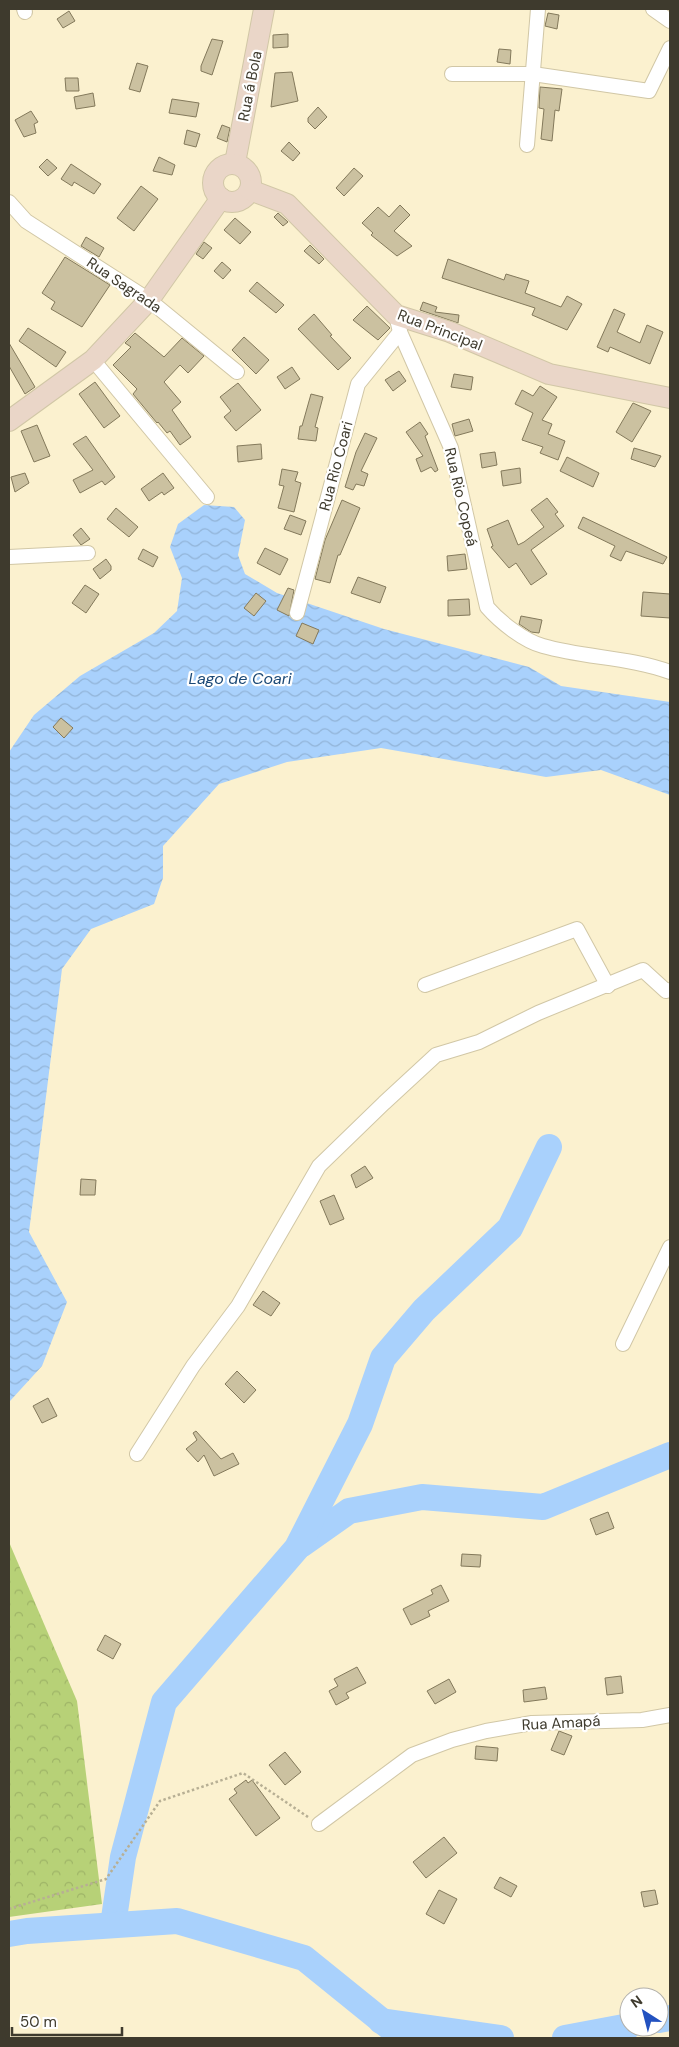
<svg xmlns="http://www.w3.org/2000/svg" width="679" height="2047" font-family="'DM Sans',sans-serif">
	<defs>
		<pattern id="forest-crowns" width="20" height="18" patternUnits="userSpaceOnUse" patternTransform="scale(1.25)"><rect width="20" height="18" fill="#b7d177"/><path d="M2 6a3 3 0 1 1 6 0M12 15a3 3 0 1 1 6 0" fill="none" stroke="#9eb467"/></pattern>
		<pattern id="water-waves" width="16" height="10" patternUnits="userSpaceOnUse" patternTransform="scale(1.25)"><rect width="16" height="10" fill="#a9d1fc"/><path d="M0 5q4-4 8 0t8 0" fill="none" stroke="#92b4d8"/></pattern>
	</defs>
	<rect width="100%" height="100%" fill="#fbf1cf"/>
	<path fill="url(#forest-crowns)" d="M9,1542L77,1701L102,1904L9,1917Z"/>
	<path fill="url(#water-waves)" d="M204,505L234,507L245,520L238,555L245,574L277,593L384,629L529,667L561,686L670,702V795L601,770L546,777L381,748L287,762L219,784L163,846V878L154,904L91,929L62,969L29,1232L67,1302L42,1366L10,1401L9,1407V752L34,715L80,676L154,633L177,611L182,578L170,547L178,524Z"/>
	<g fill="none" stroke-linecap="round" stroke-linejoin="round">
		<g stroke="#a9d1fc" stroke-width="26">
			<path d="M301,1545L349,1511L422,1497L543,1507L670,1455"/>
			<path d="M113,1925L123,1857L164,1702L297,1548L360,1424L383,1358L424,1310L510,1228L549,1147"/>
			<path d="M9,1934L27,1931L177,1921L304,1958L403,2038"/>
			<path d="M659,2020L670,2018"/>
			<path d="M381,2021L501,2038"/>
			<path d="M565,2038L629,2026"/>
		</g>
	</g>
	<g fill="#cbc1a0" stroke="#83795b">
		<path d="M69,11L75,21L63,28L57,19Z"/>
		<path d="M548,13L559,15L557,29L545,26Z"/>
		<path d="M288,34V47L273,48V35Z"/>
		<path d="M212,39L223,41L212,75L201,71V66Z"/>
		<path d="M499,49L511,50L510,64L497,62Z"/>
		<path d="M137,63L148,66L140,92L129,89Z"/>
		<path d="M292,72L298,101L271,107L275,73Z"/>
		<path d="M65,78H78L79,91H66Z"/>
		<path d="M540,87L562,89L559,111L555,110L552,141L541,139L544,109L539,108Z"/>
		<path d="M93,93L95,106L76,109L74,97Z"/>
		<path d="M172,99L199,103L196,117L169,113Z"/>
		<path d="M318,107L327,117L315,129L308,122V118Z"/>
		<path d="M31,111L38,122L34,124L36,133L24,137L15,120Z"/>
		<path d="M222,125L230,128L227,142L217,138Z"/>
		<path d="M187,130L200,134L196,147L184,144Z"/>
		<path d="M289,142L300,153L293,161L281,151Z"/>
		<path d="M159,157L175,165L172,175L153,171Z"/>
		<path d="M47,159L57,168L48,176L39,167Z"/>
		<path d="M71,164L101,184L94,194L74,182L72,186L61,179Z"/>
		<path d="M354,168L363,176L344,196L336,188Z"/>
		<path d="M141,186L158,199L134,231L117,218Z"/>
		<path d="M400,205L410,215L394,231L412,246L397,256L371,235L373,233L362,223L378,207L389,217Z"/>
		<path d="M278,213L288,222L283,226L274,217Z"/>
		<path d="M235,218L251,232L240,244L224,230Z"/>
		<path d="M86,237L104,248L99,257L81,246Z"/>
		<path d="M204,242L212,248L203,259L196,254Z"/>
		<path d="M310,245L324,259L319,264L304,251Z"/>
		<path d="M65,257L110,285L82,327L51,309L55,302L42,293Z"/>
		<path d="M448,259L504,280L506,274L529,281L525,293L561,307L567,296L582,304L567,330L532,315L535,308L442,278Z"/>
		<path d="M222,262L231,270L223,279L214,271Z"/>
		<path d="M257,282L284,305L276,313L249,291Z"/>
		<path d="M423,302L437,307L435,312L459,315L458,323L420,310Z"/>
		<path d="M367,306L390,328L378,340L353,320Z"/>
		<path d="M614,309L625,314L617,332L640,343L647,325L663,332L650,364L610,347L608,352L597,347Z"/>
		<path d="M314,314L332,335L330,336L351,358L338,370L298,329Z"/>
		<path d="M28,328L66,352L56,367L19,341Z"/>
		<path d="M135,333L164,357L182,338L204,356L188,373L180,365L164,382L181,402L172,410L191,437L180,445L170,431L167,433L158,422L157,423L133,394L137,389L113,365L131,347L125,343Z"/>
		<path d="M244,337L269,360L256,374L232,350Z"/>
		<path d="M9,343L35,387L25,394L9,366Z"/>
		<path d="M292,367L300,379L285,389L277,377Z"/>
		<path d="M399,371L406,381L393,391L385,380Z"/>
		<path d="M454,374L473,377L471,390L451,387Z"/>
		<path d="M95,382L120,416L104,428L79,394Z"/>
		<path d="M238,383L261,410L236,431L224,417L231,411L220,397Z"/>
		<path d="M540,386L557,397L542,420L552,424L548,434L565,441L558,460L540,453L543,447L522,440L533,413L515,404L522,390L533,396Z"/>
		<path d="M311,394L323,397L315,427L318,428L316,441L298,439L300,426H302Z"/>
		<path d="M633,403L651,411L632,442L616,432Z"/>
		<path d="M469,419L473,431L455,436L452,424Z"/>
		<path d="M420,422L428,434L425,436L438,470L435,472L431,467L421,472L416,459L423,456L406,432Z"/>
		<path d="M37,425L50,456L34,462L21,431Z"/>
		<path d="M365,433L377,438L361,471L368,474L364,486L356,484L353,490L345,487L356,452Z"/>
		<path d="M86,436L115,477L105,485L102,481L80,493L73,480L93,470L73,444Z"/>
		<path d="M261,444L262,459L238,462L237,446Z"/>
		<path d="M634,448L661,456L655,467L631,459Z"/>
		<path d="M495,452L497,465L482,468L480,454Z"/>
		<path d="M567,457L599,473L593,487L560,471Z"/>
		<path d="M520,468L521,483L503,486L501,471Z"/>
		<path d="M282,469L298,472L295,481L301,483L294,512L278,508L284,486L279,485Z"/>
		<path d="M25,473L29,483L15,492L11,477Z"/>
		<path d="M163,473L174,488L164,495L162,492L149,501L141,489Z"/>
		<path d="M547,498L558,512L555,514L564,526L531,550L547,574L531,585L516,563L509,568L491,547L493,546L487,529L508,520L518,545L524,542L544,527L531,510Z"/>
		<path d="M342,500L360,508L340,555H338L330,583L315,579L325,540Z"/>
		<path d="M116,508L138,527L129,537L107,519Z"/>
		<path d="M290,515L306,521L301,535L284,529Z"/>
		<path d="M583,517L667,557L663,564L626,551L621,561L610,556L615,546L578,528Z"/>
		<path d="M81,528L90,539L81,545L73,535Z"/>
		<path d="M265,548L288,559L280,575L257,563Z"/>
		<path d="M143,549L158,557L153,567L138,559Z"/>
		<path d="M465,554L467,569L448,571L447,556Z"/>
		<path d="M106,559L111,566V570L100,579L93,569Z"/>
		<path d="M358,577L386,587L380,603L351,593Z"/>
		<path d="M85,585L99,594L86,613L72,603Z"/>
		<path d="M288,588L294,590L289,616L277,610Z"/>
		<path d="M643,592L670,594V618L641,616Z"/>
		<path d="M256,593L266,601L254,616L244,608Z"/>
		<path d="M469,599L470,615L448,616V600Z"/>
		<path d="M521,616L542,620L539,633L531,632L519,624Z"/>
		<path d="M302,623L319,630L313,644L296,636Z"/>
		<path d="M61,718L73,728L64,738L53,727Z"/>
		<path d="M365,1166L373,1178L356,1188L351,1175Z"/>
		<path d="M81,1179L96,1180L95,1195H80Z"/>
		<path d="M334,1195L344,1219L330,1225L320,1201Z"/>
		<path d="M263,1291L280,1303L271,1316L253,1305Z"/>
		<path d="M237,1371L256,1390L244,1403L225,1384Z"/>
		<path d="M48,1398L57,1416L42,1423L33,1406Z"/>
		<path d="M196,1431L221,1459L233,1453L239,1464L214,1476L204,1455L198,1462L186,1449L197,1440L193,1433Z"/>
		<path d="M608,1512L614,1528L596,1535L590,1519Z"/>
		<path d="M462,1554L481,1555L480,1567L461,1566Z"/>
		<path d="M441,1585L449,1601L428,1611L430,1616L411,1625L403,1609L433,1594L431,1590Z"/>
		<path d="M105,1635L121,1644L113,1659L97,1650Z"/>
		<path d="M357,1667L366,1683L346,1693L349,1698L336,1705L329,1691L338,1686L334,1679Z"/>
		<path d="M621,1676L623,1693L607,1695L605,1678Z"/>
		<path d="M449,1679L456,1692L435,1704L427,1691Z"/>
		<path d="M545,1687L547,1699L524,1702L523,1690Z"/>
		<path d="M559,1731L572,1736L564,1755L551,1750Z"/>
		<path d="M476,1746L498,1748L497,1761L475,1759Z"/>
		<path d="M285,1752L301,1772L285,1785L269,1765Z"/>
		<path d="M246,1780L248,1783L252,1780L280,1818L256,1836L229,1799L237,1793L234,1789Z"/>
		<path d="M444,1837L457,1853L426,1878L413,1862Z"/>
		<path d="M500,1877L517,1886L511,1897L494,1888Z"/>
		<path d="M439,1890L457,1899L444,1924L426,1914Z"/>
		<path d="M655,1890L658,1904L644,1907L641,1892Z"/>
	</g>
	<g fill="none" stroke-linecap="round" stroke-linejoin="round">
		<g stroke="#d1c7a6" stroke-width="16">
			<g id="street">
				<path d="M24,9L25,12"/>
				<path d="M653,9L670,21"/>
				<path d="M452,74H533L649,91L670,48"/>
				<path d="M527,145L538,9"/>
				<path d="M9,202L26,221L149,300L237,372"/>
				<path d="M396,315L400,332L451,448L487,607C500,622 524,641 543,646C585,658 629,657 670,672"/>
				<path d="M93,360L207,497"/>
				<path d="M9,557L88,553"/>
				<path d="M297,613L358,384L400,332"/>
				<path d="M425,985L577,929L608,986"/>
				<path d="M623,1344L670,1247"/>
				<path d="M137,1454L193,1366L238,1306L319,1166L384,1103L436,1055L479,1042L538,1013L643,970L666,991L670,990"/>
				<path d="M319,1824L412,1755L452,1740L486,1731L532,1723L642,1720L670,1715"/>
			</g>
		</g>
		<g stroke="#d1c7a6" stroke-width="22">
			<g id="secondary">
				<path d="M235,163L264,9"/>
				<circle cx="232" cy="183" r="19"/>
				<path d="M250,190L287,204L396,315L450,332L549,374L670,398"/>
				<path d="M9,421L93,360L149,300L221,198"/>
			</g>
		</g>
		<path stroke="#b7af94" stroke-width="2.5" stroke-dasharray="2.5 2.5" stroke-linecap="butt" d="M9,1909L106,1879L160,1801L243,1773L308,1817"/>
		<use href="#street" stroke="#fff" stroke-width="14"/>
		<use href="#secondary" stroke="#ead6c8" stroke-width="20"/>
	</g>
	<g text-anchor="middle" stroke-width="4.5" stroke-linejoin="round" paint-order="stroke">
		<g font-size="15" fill="#3e3a2d" stroke="#fff">
			<text transform="translate(250 86) rotate(-79)" y="5">Rua á Bola</text>
			<text transform="translate(124 285) rotate(34)" y="5">Rua Sagrada</text>
			<text transform="translate(440 330) rotate(21)" y="5">Rua Principal</text>
			<text transform="translate(336 466) rotate(-75)" y="5">Rua Rio Coari</text>
			<text transform="translate(461 497) rotate(77)" y="5">Rua Rio Copeá</text>
			<text transform="translate(561 1723) rotate(-3)" y="5">Rua Amapá</text>
		</g>
		<g font-size="16" font-style="italic" fill="#1b4977" stroke="#fff">
			<text x="240" y="684">Lago de Coari</text>
		</g>
	</g>
	<rect width="679" height="2047" fill="none" stroke="#3e3a2d" stroke-width="20"/>
	<g transform="translate(644 2012) rotate(324)"><circle r="24" fill="#ffffff" stroke="#b2b0ab"/>
	<path d="M0-4L9 19L0 12L-9 19Z" fill="#2352c0"/>
	<text y="-8" font-size="14" font-weight="bold" text-anchor="middle" fill="#3e3a2d">N</text>
	</g>
	<path d="M12 2027v8h110v-8" fill="none" stroke="#3e3a2d" stroke-width="2.5"/>
	<text x="20" y="2027" font-size="15" fill="#3e3a2d" stroke="#ffffff" stroke-width="4" paint-order="stroke">50 m</text>
</svg>
